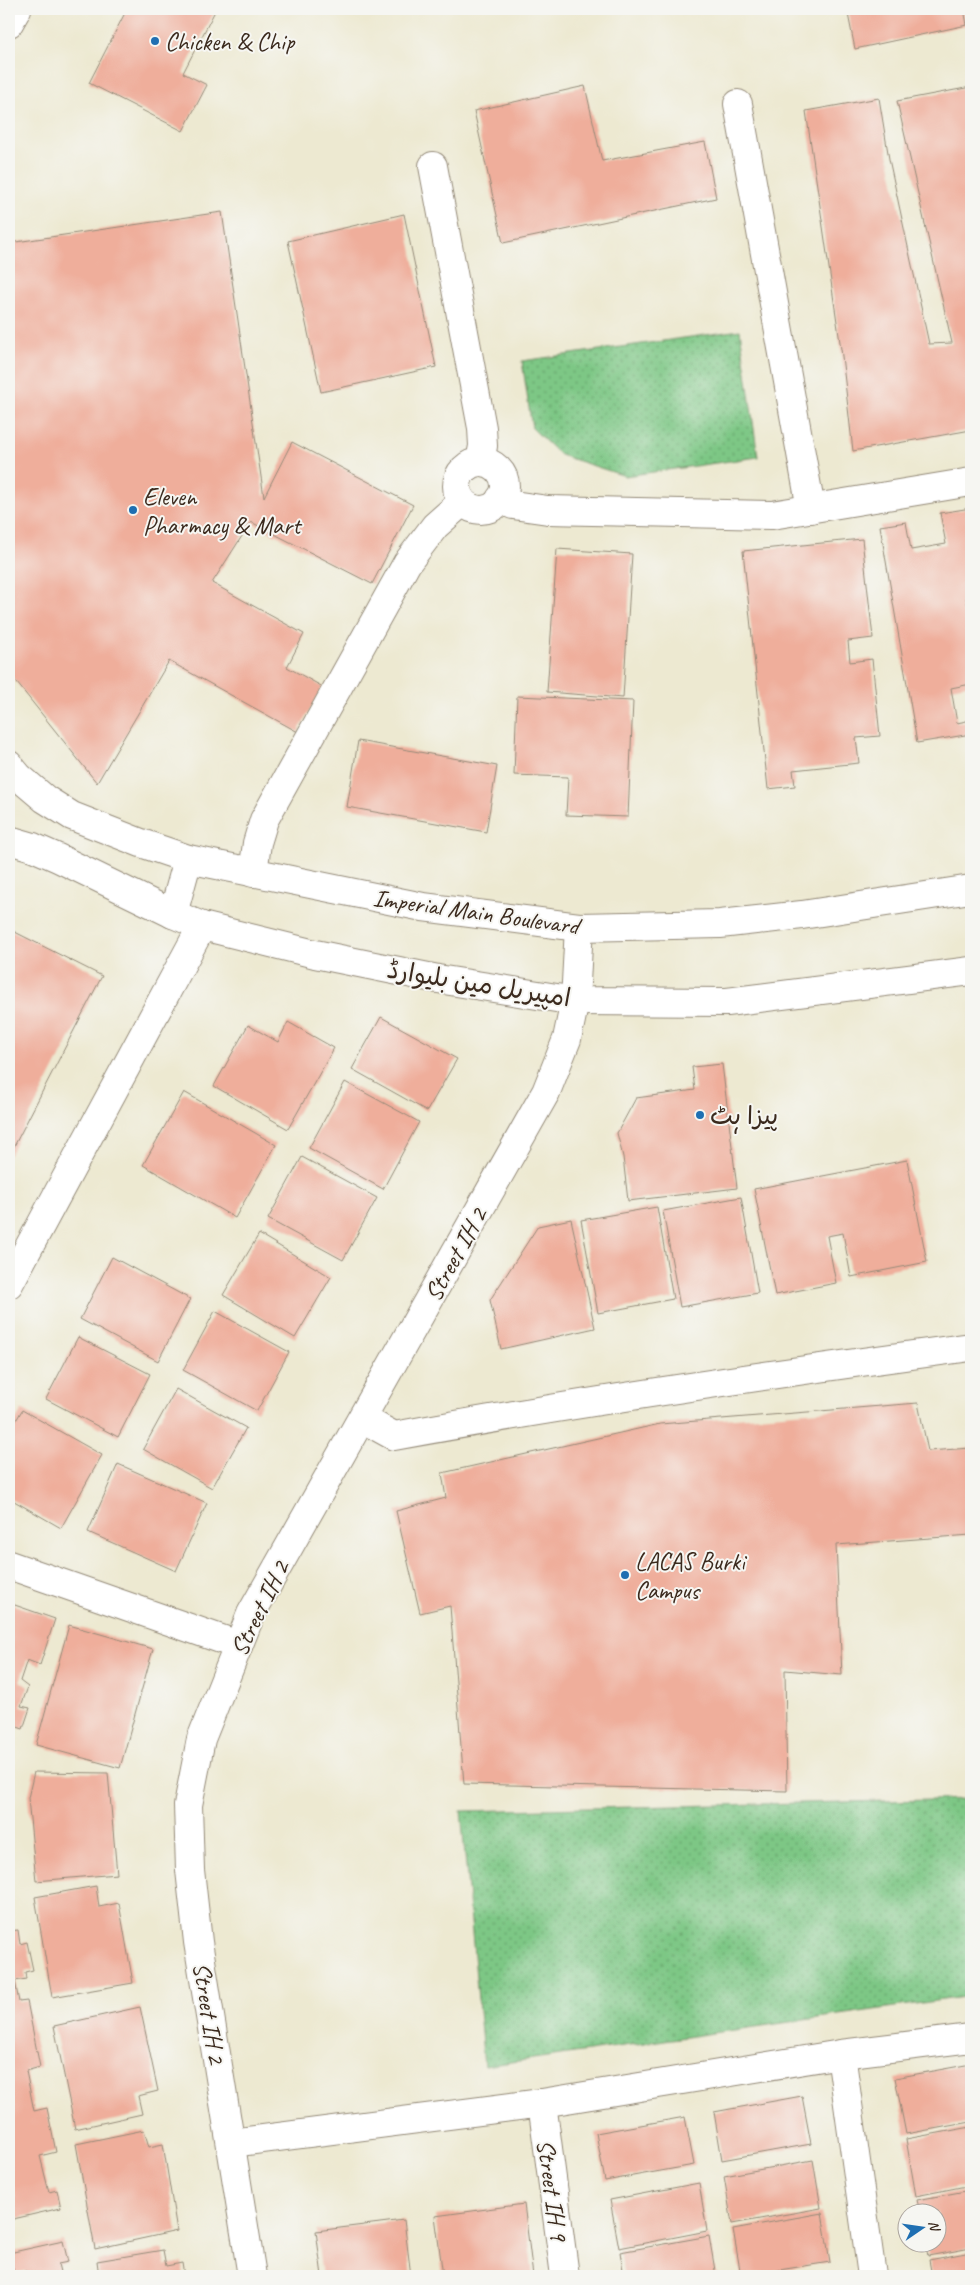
<svg xmlns="http://www.w3.org/2000/svg" width="980" height="2285" font-family="Caveat,'Playpen Sans Arabic',sans-serif">
	<defs>
		<pattern id="green-dots" width="8" height="8" patternUnits="userSpaceOnUse" patternTransform="scale(1.25)"><rect width="8" height="8" fill="#7dc785"/><path d="M2 2h.1M6 6h.1" fill="none" stroke="#68a26c" stroke-width="1.8" stroke-linecap="round"/></pattern>
	</defs>
	<rect width="100%" height="100%" fill="#f6f6f2"/>
	<filter id="ink" filterUnits="userSpaceOnUse"><feTurbulence type="fractalNoise" baseFrequency=".02" numOctaves="2"/><feDisplacementMap in="SourceGraphic" scale="10" xChannelSelector="R" yChannelSelector="G"/><feConvolveMatrix kernelMatrix="1 2 1 2 8 2 1 2 1" color-interpolation-filters="sRGB"/></filter>
	<filter id="wash" filterUnits="userSpaceOnUse"><feTurbulence type="fractalNoise" baseFrequency=".0096" numOctaves="4" result="noise"/><feDisplacementMap in="SourceGraphic" scale="20" xChannelSelector="R" yChannelSelector="G"/><feGaussianBlur stdDeviation="1.12" result="paint"/><feColorMatrix in="noise" values="0 0 0 0 0 0 0 0 0 0 0 0 0 0 0 0 0 1.4 0 .05"/><feComposite in="paint" operator="in"/></filter>
	<g filter="url(#wash)">
		<rect width="100%" height="100%" fill="#ede9d1"/>
		<g fill="url(#green-dots)" stroke="#5c7852">
			<path d="M740,330L758,457L625,476L560,455L532,428L522,361Z"/>
			<path d="M971,1799V1996L484,2066L461,1811Z"/>
		</g>
		<g id="blocks">
			<g fill="#efae9b">
				<path d="M127,9H216L183,73L207,85L183,131L89,83Z"/>
				<path d="M847,9H964L967,25L855,49Z"/>
				<path d="M585,86L602,161L705,142L716,198L503,243L474,111Z"/>
				<path d="M971,87V430L853,451L842,356L806,111L879,98L889,159L929,344L952,343L897,101Z"/>
				<path d="M222,212L264,497L292,442L413,505L372,584L251,522L212,583L304,634L287,667L323,687L298,732L169,661L97,783L9,673V243Z"/>
				<path d="M404,214L436,367L321,392L288,241Z"/>
				<path d="M971,508V597L966,598L968,606H971V684L951,688L957,723L971,720V734L917,743L880,526L906,522L911,550L946,544L940,513Z"/>
				<path d="M862,539L873,638L848,641L850,662L872,659L880,736L856,738L859,763L793,770L795,786L768,789L743,551Z"/>
				<path d="M557,549L632,554L623,698L547,692Z"/>
				<path d="M517,696L633,701L628,817L566,815L568,777L514,775Z"/>
				<path d="M358,741L497,766L486,832L347,807Z"/>
				<path d="M9,929L102,976L9,1156Z"/>
				<path d="M381,1017L457,1059L427,1111L352,1069Z"/>
				<path d="M288,1022L334,1048L288,1129L214,1086L248,1025L278,1042Z"/>
				<path d="M722,1064L737,1188L628,1201L623,1157L617,1133L636,1098L695,1090L692,1067Z"/>
				<path d="M345,1082L419,1122L383,1189L309,1148Z"/>
				<path d="M184,1092L276,1145L235,1218L143,1165Z"/>
				<path d="M302,1157L377,1198L343,1260L268,1219Z"/>
				<path d="M907,1160L927,1262L851,1277L843,1233L827,1236L836,1283L775,1295L754,1189Z"/>
				<path d="M741,1197L758,1293L680,1307L663,1211Z"/>
				<path d="M657,1207L673,1299L598,1313L581,1220Z"/>
				<path d="M571,1219L595,1328L501,1349L490,1300L538,1226Z"/>
				<path d="M259,1234L331,1277L295,1338L223,1295Z"/>
				<path d="M112,1257L190,1299L158,1361L80,1319Z"/>
				<path d="M215,1311L289,1352L257,1411L183,1370Z"/>
				<path d="M78,1337L150,1374L118,1437L46,1399Z"/>
				<path d="M176,1389L246,1428L212,1488L143,1449Z"/>
				<path d="M918,1403L928,1451L971,1448V1535L836,1545L842,1675L785,1670L787,1791L464,1784L450,1606L420,1613L396,1511L446,1498L442,1473L660,1424Z"/>
				<path d="M22,1410L102,1455L61,1528L9,1498V1433Z"/>
				<path d="M118,1464L207,1503L176,1571L88,1532Z"/>
				<path d="M9,1603L55,1619L40,1665L27,1660L20,1681L28,1687L21,1706L30,1708L23,1729L9,1724Z"/>
				<path d="M69,1625L153,1649L120,1768L36,1745Z"/>
				<path d="M34,1772L108,1773L117,1874L36,1881L28,1798Z"/>
				<path d="M96,1886L99,1907L119,1903L133,1983L52,1997L35,1897Z"/>
				<path d="M18,1930L20,1944L27,1942L33,1970L25,1972L26,1979L15,1981L19,2002L27,2001L40,2067L26,2071L34,2111L47,2108L56,2152L40,2156L49,2192L57,2190L61,2208L9,2220V2198L15,2196L9,2171V1931Z"/>
				<path d="M140,2007L158,2091L138,2096L142,2114L75,2129L54,2026Z"/>
				<path d="M971,2064V2122L906,2134L895,2078Z"/>
				<path d="M802,2096L811,2144L722,2160L714,2112Z"/>
				<path d="M685,2117L694,2165L605,2181L596,2133Z"/>
				<path d="M971,2127V2185L916,2196L906,2139Z"/>
				<path d="M144,2130L149,2147L163,2144L177,2231L95,2249L76,2144Z"/>
				<path d="M813,2160L821,2208L732,2224L724,2176Z"/>
				<path d="M699,2183L707,2231L619,2248L610,2200Z"/>
				<path d="M971,2190V2248L928,2256L925,2242H938V2212H920L917,2200Z"/>
				<path d="M524,2204L533,2276H443L435,2216Z"/>
				<path d="M822,2213L830,2262L741,2276L733,2229Z"/>
				<path d="M404,2220L411,2276H322L316,2231Z"/>
				<path d="M709,2236L716,2276H624L620,2252Z"/>
				<path d="M63,2241L68,2262L58,2264L61,2276H27L26,2271L14,2273L9,2253Z"/>
				<path d="M163,2250L166,2266L182,2263L184,2276H99L97,2261Z"/>
				<path d="M971,2252V2276H932L929,2260Z"/>
			</g>
		</g>
	</g>
	<g filter="url(#ink)">
		<use href="#blocks" fill-opacity="0" stroke="#948a78" stroke-width="1"/>
		<g fill="none" stroke-linecap="round" stroke-linejoin="round">
			<g stroke="#948a78" stroke-width="30">
				<g id="street">
					<path d="M738,104L811,509"/>
					<path d="M433,166L482,428L483,446L480,462"/>
					<circle cx="481" cy="486" r="24"/>
					<path d="M500,499L513,505L548,510L772,515L971,482"/>
					<path d="M253,873L257,843L264,820L407,563L435,526L462,502"/>
					<path d="M9,1284L202,926"/>
					<path d="M363,1419L394,1436C585,1401 778,1373 971,1347"/>
					<path d="M9,1565L238,1645"/>
					<path d="M841,2054L872,2276"/>
					<path d="M542,2103L565,2276"/>
					<path d="M231,2143L542,2103L841,2054L971,2038"/>
					<path d="M252,2276L198,1942L190,1870L188,1805L201,1739L251,1614L546,1092L567,1039L575,1001L579,927"/>
				</g>
			</g>
			<g stroke="#948a78" stroke-width="30">
				<g id="secondary">
					<path d="M9,765L19,777L45,799L72,816L141,843L188,859L423,907L579,927L720,924L802,915L971,889"/>
					<path d="M9,840L33,847L58,858L173,914L202,926L315,954L438,979L575,1001L727,1002L971,971"/>
					<path d="M173,914L188,859"/>
				</g>
			</g>
			<g stroke="#948a78" stroke-width="30">
				<path id="primary" d="M9,23L17,9"/>
			</g>
			<use href="#street" stroke="#fff" stroke-width="28"/>
			<use href="#secondary" stroke="#fff" stroke-width="28"/>
			<use href="#primary" stroke="#fff" stroke-width="28"/>
		</g>
	</g>
	<g fill="#1f6fb2" stroke="#f6f6f2" stroke-width="2">
		<circle cx="155" cy="41" r="5"/>
		<circle cx="133" cy="510" r="5"/>
		<circle cx="700" cy="1115" r="5"/>
		<circle cx="625" cy="1575" r="5"/>
	</g>
	<g text-anchor="middle" stroke-width="4" stroke-linejoin="round" paint-order="stroke">
		<g font-size="25" fill="#3b2a1e" stroke="#f6f6f2" text-anchor="start">
			<text x="165" y="50">Chicken &amp; Chip</text>
			<text x="143" y="505">Eleven<tspan x="143" dy="29">Pharmacy &amp; Mart</tspan></text>
			<text x="710" y="1124">پیزا ہٹ</text>
			<text x="635" y="1570">LACAS Burki<tspan x="635" dy="29">Campus</tspan></text>
		</g>
		<g font-size="25" fill="#3b2a1e" stroke="#f6f6f2">
			<text transform="translate(476 911) rotate(8)" y="9">Imperial Main Boulevard</text>
			<text transform="translate(479 983) rotate(9)" y="9">امپیریل مین بلیوارڈ</text>
			<text transform="translate(455 1254) rotate(-61)" y="9">Street IH 2</text>
			<text transform="translate(259 1608) rotate(-64)" y="9">Street IH 2</text>
			<text transform="translate(210 2013) rotate(81)" y="9">Street IH 2</text>
			<text transform="translate(553 2190) rotate(82)" y="9">Street IH 9</text>
		</g>
	</g>
	<rect width="980" height="2285" fill="none" stroke="#f6f6f2" stroke-width="30"/>
	<g transform="translate(922 2228) rotate(77)"><circle r="24" fill="#f6f6f2" stroke="#aba49d"/>
	<path d="M0-4L9 19L0 12L-9 19Z" fill="#1f6fb2"/>
	<text y="-8" font-size="14" font-weight="bold" text-anchor="middle" fill="#3b2a1e">N</text>
	</g>
</svg>
